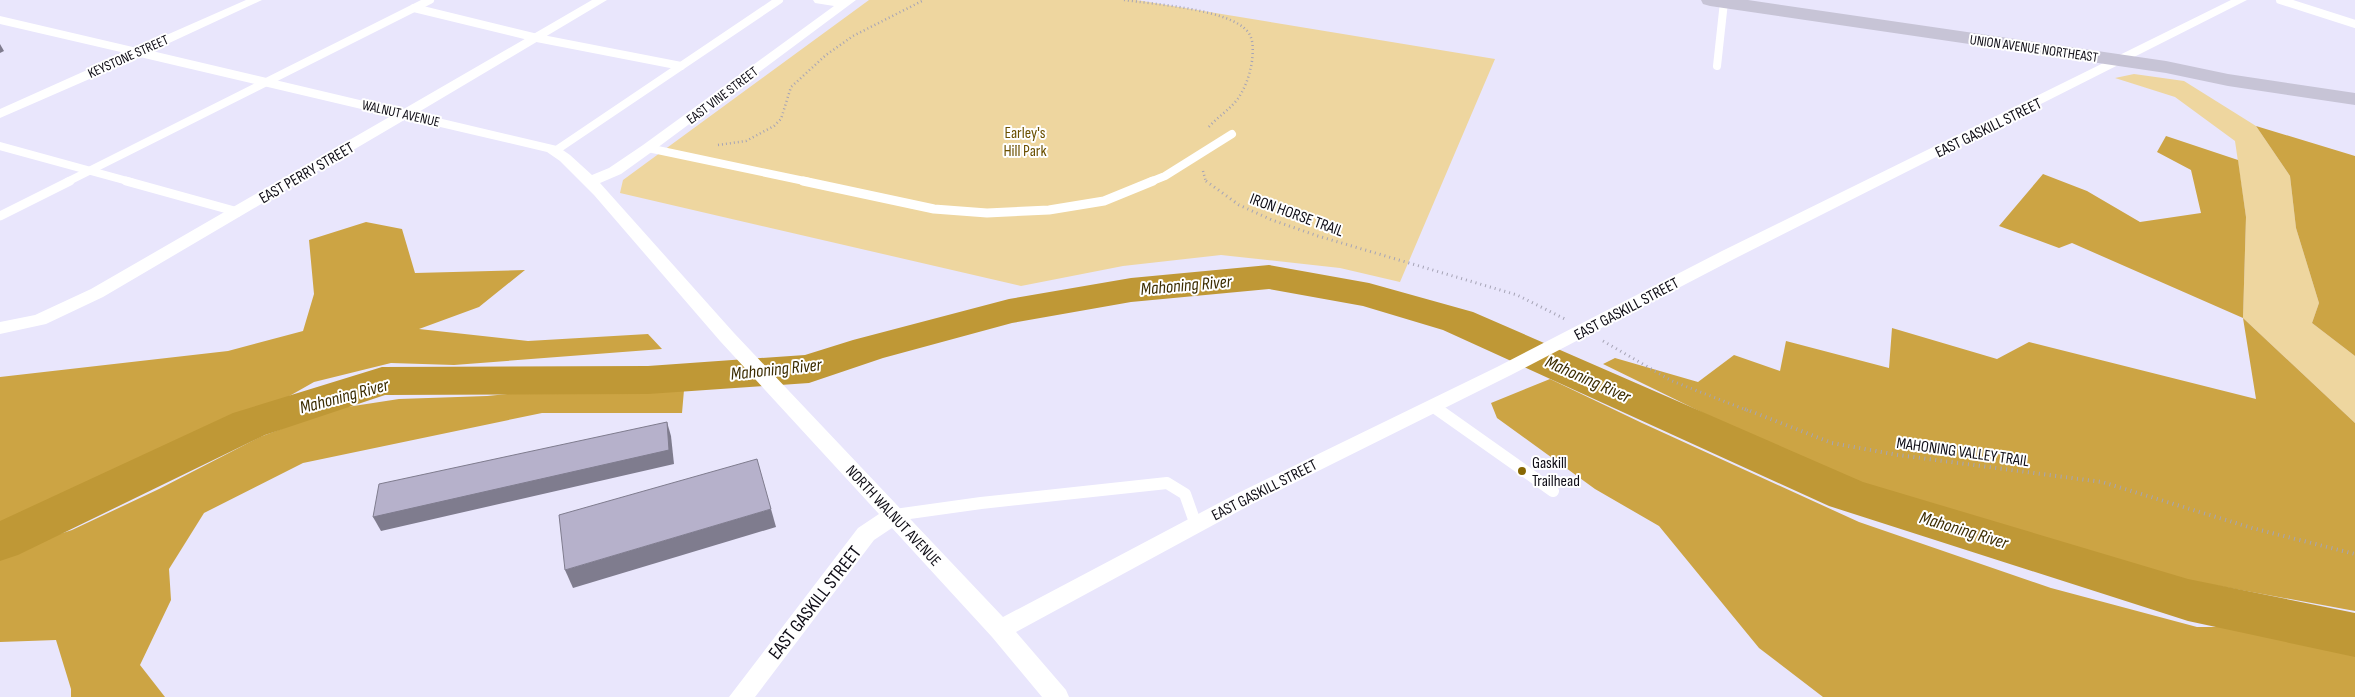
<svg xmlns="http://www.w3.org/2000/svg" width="2355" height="697" font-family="'Sofia Sans Condensed',sans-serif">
	<rect width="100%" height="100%" fill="#e9e6fc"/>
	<g fill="#eed69f">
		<path d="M869,0H1136L1495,59L1400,282L1340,268L1221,255L1123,266L1021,286L620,193L623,180Z"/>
		<path d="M2134,74L2184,81L2256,126L2290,176L2296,228L2319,303L2312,323L2355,356V423L2243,318L2246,217L2235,141L2175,97L2115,78Z"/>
	</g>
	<g fill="#cca444">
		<path d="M2256,126L2355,156V356L2312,323L2319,303L2296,228L2290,176Z"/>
		<path d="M2166,136L2238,160L2246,217L2243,318L2355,423V611L2122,568L1895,500L1789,455L1603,364L1615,358L1698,382L1734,355L1780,371L1786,341L1889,368L1892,328L1997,359L2029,342L2256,399L2243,318L2072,243L2059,248L1999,226L2043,174L2087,191L2140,222L2201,213L2191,170L2157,152Z"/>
		<path d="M366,222L402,229L415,273L525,270L479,307L419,329L528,341L648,334L662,349L454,365L391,363L314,382L270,407L136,469L62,494L0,525V377L228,351L303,331L314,294L309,240Z"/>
		<path d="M1550,379L1642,423L1859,522L2051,588L2197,627H2253L2355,649V697H1823L1759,648L1659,526L1595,489L1497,418L1491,403Z"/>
		<path d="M559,389L684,390L682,413H542L303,463L204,513L169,569L171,600L140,665L165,697H71V689L56,640L0,642V556L7,551L72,530L159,489L260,437L334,409L399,399L487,396Z"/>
	</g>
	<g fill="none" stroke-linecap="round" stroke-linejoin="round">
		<path fill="#bf9836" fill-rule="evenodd" d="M1269,265L1369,283L1473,312L1863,482L2188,579L2355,613V657L2188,621L1829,506L1443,330L1363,306L1269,289L1131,302L1012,323L883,358L809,383L648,394L385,395L265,435L18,555L0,561V521L233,413L382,367L648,366L805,355L853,340L1009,299L1131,278Z"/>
		<g stroke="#a6a4b6" stroke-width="2.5" stroke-dasharray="1 3" stroke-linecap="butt">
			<path d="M1124,0C1153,4 1230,9 1248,32C1254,40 1253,51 1252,61C1250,74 1246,86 1239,97C1231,109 1217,117 1207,129"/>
			<path d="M718,145L746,141L774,126L781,119L791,87L826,55L853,36L924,0"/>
			<path d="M1203,171L1206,182"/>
		</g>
		<g stroke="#a6a4b6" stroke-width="3" stroke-dasharray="1 4" stroke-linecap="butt">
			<path d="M1206,181L1239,205L1272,220L1318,236L1517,295L1565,319"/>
			<path d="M1603,341L1672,381L1749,411"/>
		</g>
		<path stroke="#a6a4b6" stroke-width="4" stroke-dasharray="1 4.5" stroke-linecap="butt" d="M1745,409L1832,443L1898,455L2102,482L2252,528L2355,554"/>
		<g stroke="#fff" stroke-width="8">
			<path d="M2280,0L2355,24"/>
			<path d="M414,8L537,38L681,66"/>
			<path d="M1717,66L1724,2"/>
			<path d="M0,146L131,182"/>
			<path d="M648,148L809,182"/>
			<path d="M555,151L779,0"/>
			<path d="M67,182L430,0"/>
			<path d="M1150,182L1165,176L1232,134"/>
		</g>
		<g stroke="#fff" stroke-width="9">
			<path d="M126,181L238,212"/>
			<path d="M803,181L934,209L987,213L1049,210L1104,201L1153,181"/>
			<path d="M0,216L70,181"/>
			<path d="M1432,406L1439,411"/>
		</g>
		<g stroke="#fff" stroke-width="12">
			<path d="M1437,409L1553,491"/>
			<path d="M895,515L981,503L1167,483L1185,494L1196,525"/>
		</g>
		<path fill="#fff" fill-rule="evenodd" d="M246,0H262L152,51L402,110L592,0H607L417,113L557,146L570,155L592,175L609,168L643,145L834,6L815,3L813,0H856L653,151L621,174L600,183L734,333L1003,617L1236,494L1497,367L1722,251L2231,0H2247L1734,259L1511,375L1252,504L1016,632L1066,690L1069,697H1042L992,637L892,528L874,540L755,697H729L858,528L879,514L720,341L594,195L560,161L547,152L406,119L103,297L46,324L0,334V322L35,315L91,289L391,116L140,57L0,118V109L125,53L0,24V16L137,48Z"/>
		<path fill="#c7c4d6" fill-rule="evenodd" d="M1701,0H1748L2166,61L2228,74L2355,93V105L2228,86L2166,73L1710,6L1703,4Z"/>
	</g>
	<g fill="#7f7c8e">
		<path d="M0,44L4,51L0,53Z"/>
		<path d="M667,422L671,436L674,464L381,531L373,517Z"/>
		<path d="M771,509L776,527L573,588L565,570Z"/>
	</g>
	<g fill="#b6b1cb" stroke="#7f7c8e">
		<path d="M667,422L669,450L373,517L379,484Z"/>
		<path d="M757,459L771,509L565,570L559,515Z"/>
	</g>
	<circle fill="#876702" stroke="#fff" stroke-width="2" cx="1522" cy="471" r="5"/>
	<g text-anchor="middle" stroke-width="4" stroke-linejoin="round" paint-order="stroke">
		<g font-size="14" fill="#0f0d16" stroke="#fff">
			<text transform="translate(2034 48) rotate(8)" y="5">UNION AVENUE NORTHEAST</text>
			<text transform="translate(128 56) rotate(-24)" y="5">KEYSTONE STREET</text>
			<text transform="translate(722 95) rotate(-37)" y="5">EAST VINE STREET</text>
			<text transform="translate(401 113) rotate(13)" y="5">WALNUT AVENUE</text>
		</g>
		<g font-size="16" fill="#0f0d16" stroke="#fff">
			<text transform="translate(1988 127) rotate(-26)" y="6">EAST GASKILL STREET</text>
			<text transform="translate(306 172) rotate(-30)" y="6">EAST PERRY STREET</text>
			<text transform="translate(1297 214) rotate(20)" y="6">IRON HORSE TRAIL</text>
			<text transform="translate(1626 308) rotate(-28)" y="6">EAST GASKILL STREET</text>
			<text transform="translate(1963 451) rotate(8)" y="6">MAHONING VALLEY TRAIL</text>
			<text transform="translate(1264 489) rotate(-27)" y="6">EAST GASKILL STREET</text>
			<text transform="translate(894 515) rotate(47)" y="6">NORTH WALNUT AVENUE</text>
		</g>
		<g font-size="16" fill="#6b5000" stroke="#fff">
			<text x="1025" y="138">Earley's<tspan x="1025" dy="18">Hill Park</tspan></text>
		</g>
		<g font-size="16" fill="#0f0d16" stroke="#fff" text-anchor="start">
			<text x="1532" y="468">Gaskill<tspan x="1532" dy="18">Trailhead</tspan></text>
		</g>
		<g font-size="18" font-style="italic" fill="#3c2c01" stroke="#fff">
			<text transform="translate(1186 285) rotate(-5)" y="6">Mahoning River</text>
			<text transform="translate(776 369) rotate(-6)" y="6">Mahoning River</text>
			<text transform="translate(1588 379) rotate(24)" y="6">Mahoning River</text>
			<text transform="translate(344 396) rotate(-15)" y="6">Mahoning River</text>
			<text transform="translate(1964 530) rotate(17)" y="6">Mahoning River</text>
		</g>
		<g font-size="19" fill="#0f0d16" stroke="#fff">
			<text transform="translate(814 602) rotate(-52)" y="7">EAST GASKILL STREET</text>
		</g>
	</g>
</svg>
